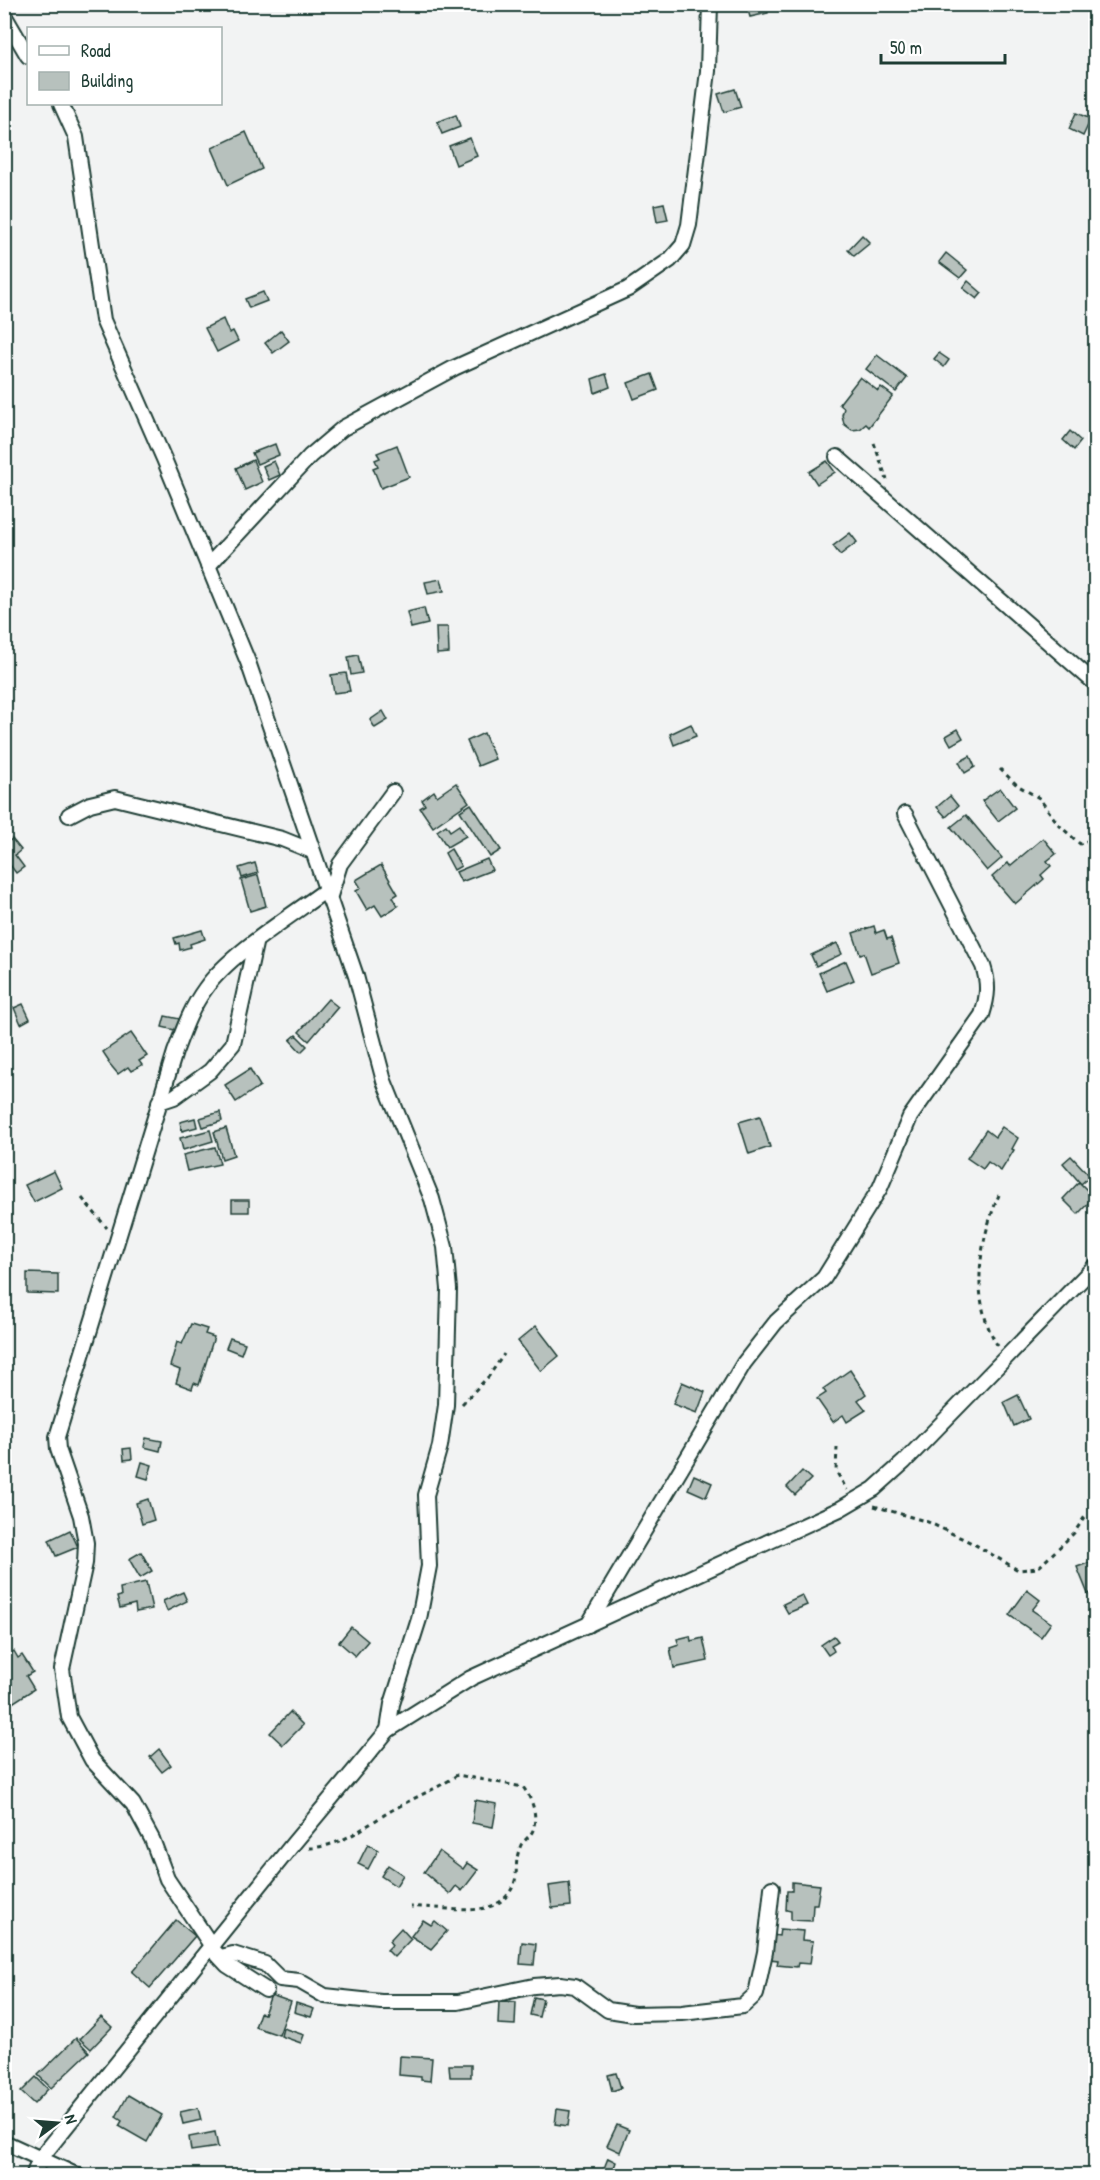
<svg xmlns="http://www.w3.org/2000/svg" width="1100" height="2180" font-family="'Patrick Hand',sans-serif">
	<rect width="100%" height="100%" fill="#f2f3f3"/>
	<filter id="ink" filterUnits="userSpaceOnUse"><feTurbulence type="fractalNoise" baseFrequency=".0167" numOctaves="2"/><feDisplacementMap in="SourceGraphic" scale="12" xChannelSelector="R" yChannelSelector="G"/><feConvolveMatrix kernelMatrix="1 2 1 2 8 2 1 2 1" color-interpolation-filters="sRGB"/></filter>
	<g filter="url(#ink)">
		<g fill="#b7c1bd" stroke="#1f3d34" stroke-width="1.5">
			<path d="M756,4H766L768,13L750,17L747,7Z"/>
			<path d="M735,89L741,107L724,112L718,94Z"/>
			<path d="M1076,113L1091,119L1083,136L1069,129Z"/>
			<path d="M456,115L460,127L442,134L437,122Z"/>
			<path d="M246,132L262,169L228,185L212,148Z"/>
			<path d="M470,138L477,156L456,165L449,146Z"/>
			<path d="M664,203L668,220L657,222L654,205Z"/>
			<path d="M862,235L870,243L854,256L848,250Z"/>
			<path d="M946,253L967,270L960,278L939,262Z"/>
			<path d="M968,281L982,293L977,299L963,288Z"/>
			<path d="M263,292L267,301L249,308L245,299Z"/>
			<path d="M223,319L229,333L233,331L238,341L217,352L205,328Z"/>
			<path d="M281,330L289,341L273,353L265,343Z"/>
			<path d="M939,353L949,360L944,367L934,359Z"/>
			<path d="M877,355L907,378L896,392L866,369Z"/>
			<path d="M606,374L610,387L595,393L592,379Z"/>
			<path d="M652,374L658,390L634,399L628,383Z"/>
			<path d="M860,377L878,391L881,387L893,396L869,427L866,424L860,429L852,430L844,424L842,415L844,408L839,404Z"/>
			<path d="M1070,431L1081,441L1074,450L1063,440Z"/>
			<path d="M275,444L279,455L257,464L252,453Z"/>
			<path d="M397,445L409,477L381,488L373,468L378,466L375,460L380,458L377,453Z"/>
			<path d="M253,460L262,482L245,490L236,468Z"/>
			<path d="M274,461L280,475L269,480L263,466Z"/>
			<path d="M827,461L835,472L817,484L809,472Z"/>
			<path d="M850,533L857,542L840,555L833,546Z"/>
			<path d="M441,579L444,591L428,594L425,582Z"/>
			<path d="M424,608L428,624L411,628L407,612Z"/>
			<path d="M436,627H448L449,653L437,654Z"/>
			<path d="M358,655L362,673L351,675L348,657Z"/>
			<path d="M346,673L350,691L334,693L331,675Z"/>
			<path d="M383,711L388,720L375,728L370,720Z"/>
			<path d="M691,724L696,736L674,745L670,734Z"/>
			<path d="M958,729L963,738L951,745L946,736Z"/>
			<path d="M484,733L495,759L478,766L467,741Z"/>
			<path d="M970,756L975,767L965,773L959,762Z"/>
			<path d="M456,783L469,802L433,827L420,808L425,805L422,800L434,791L437,796Z"/>
			<path d="M1000,788L1015,808L998,821L982,801Z"/>
			<path d="M950,796L958,806L946,817L937,807Z"/>
			<path d="M471,804L501,850L490,857L460,811Z"/>
			<path d="M966,815L1002,858L987,871L951,827Z"/>
			<path d="M446,825L450,831L459,825L466,836L447,847L437,831Z"/>
			<path d="M1043,838L1056,854L1047,861L1051,866L1041,875L1044,879L1015,904L992,877L1008,863L1010,866Z"/>
			<path d="M12,839L21,850L15,855L24,867L16,873L4,857V845Z"/>
			<path d="M451,849L461,866L454,870L445,853Z"/>
			<path d="M487,859L492,870L461,882L456,872Z"/>
			<path d="M255,863L258,873L242,878L239,868Z"/>
			<path d="M381,865L398,894L393,897L398,906L382,916L375,905L367,910L356,891L361,888L356,880Z"/>
			<path d="M258,875L266,906L250,911L241,880Z"/>
			<path d="M874,926L876,933L884,930L887,939L891,938L899,963L871,973L864,953L860,954L853,933Z"/>
			<path d="M202,930L205,939L190,944L191,947L180,950L179,943L176,944L174,938Z"/>
			<path d="M837,943L842,954L816,966L811,955Z"/>
			<path d="M846,961L854,980L827,991L819,973Z"/>
			<path d="M328,999L338,1007L309,1041L299,1032Z"/>
			<path d="M23,1004L30,1019L21,1024L14,1008Z"/>
			<path d="M165,1016L185,1020L183,1032L162,1027Z"/>
			<path d="M131,1033L147,1056L139,1061L142,1065L131,1071L128,1067L118,1074L108,1062L109,1061L103,1052Z"/>
			<path d="M296,1035L307,1046L301,1052L290,1040Z"/>
			<path d="M250,1069L260,1086L236,1102L225,1085Z"/>
			<path d="M220,1112L222,1121L203,1127L200,1118Z"/>
			<path d="M760,1116L770,1147L749,1154L739,1122Z"/>
			<path d="M195,1118L197,1127L182,1131L180,1122Z"/>
			<path d="M1002,1127L1018,1138L1012,1149L1014,1150L1001,1171L988,1162L983,1169L967,1158L986,1130L995,1137Z"/>
			<path d="M226,1128L234,1155L222,1159L214,1132Z"/>
			<path d="M210,1130L213,1141L183,1150L180,1138Z"/>
			<path d="M215,1147L220,1164L187,1171L183,1155Z"/>
			<path d="M1071,1156L1090,1176L1081,1184L1063,1163Z"/>
			<path d="M54,1171L62,1188L34,1202L25,1185Z"/>
			<path d="M1079,1182L1094,1197L1078,1214L1063,1199Z"/>
			<rect x="232" y="1200" width="17" height="12"/>
			<path d="M27,1273L58,1274V1294L27,1293Z"/>
			<path d="M191,1324L207,1329L205,1334L214,1337L199,1385L194,1383L192,1389L176,1383L180,1370L170,1366L177,1342L182,1344Z"/>
			<path d="M536,1326L559,1356L541,1371L518,1341Z"/>
			<path d="M230,1338L245,1343L241,1354L226,1348Z"/>
			<path d="M850,1370L866,1394L858,1400L866,1410L847,1422L843,1415L833,1422L817,1399L826,1393L823,1389Z"/>
			<path d="M682,1382L705,1392L697,1413L673,1404Z"/>
			<path d="M1018,1395L1029,1419L1014,1426L1004,1402Z"/>
			<path d="M146,1438L162,1441L160,1451L144,1447Z"/>
			<path d="M131,1448L132,1459L124,1460L123,1449Z"/>
			<path d="M142,1462L152,1465L148,1479L138,1476Z"/>
			<path d="M802,1471L811,1479L795,1495L787,1487Z"/>
			<path d="M694,1475L712,1483L706,1497L688,1489Z"/>
			<path d="M148,1499L154,1520L142,1524L136,1503Z"/>
			<path d="M70,1530L78,1547L56,1556L49,1540Z"/>
			<path d="M141,1552L152,1571L140,1578L129,1559Z"/>
			<path d="M1096,1560V1591L1088,1594L1077,1567Z"/>
			<path d="M146,1582L152,1609L136,1612L135,1604L120,1608L117,1597L121,1596L120,1588Z"/>
			<path d="M1027,1590L1040,1600L1032,1610L1051,1623L1041,1637L1009,1615Z"/>
			<path d="M183,1592L187,1601L167,1611L163,1601Z"/>
			<path d="M802,1595L807,1605L788,1613L783,1604Z"/>
			<path d="M351,1627L368,1641L355,1656L339,1642Z"/>
			<path d="M690,1636L691,1641L703,1638L708,1661L674,1668L670,1648L679,1645L677,1639Z"/>
			<path d="M834,1636L838,1641L831,1645L834,1651L828,1655L821,1645Z"/>
			<path d="M14,1651L18,1658L22,1655L33,1672L26,1676L34,1689L11,1704L4,1693V1657Z"/>
			<path d="M290,1712L303,1725L283,1745L270,1733Z"/>
			<path d="M159,1749L171,1765L162,1772L150,1757Z"/>
			<path d="M475,1800L497,1804L493,1827L472,1823Z"/>
			<path d="M368,1844L378,1850L368,1869L358,1864Z"/>
			<path d="M439,1851L463,1869L467,1863L478,1870L462,1891L456,1886L450,1894L424,1872Z"/>
			<path d="M388,1865L403,1875L396,1886L381,1876Z"/>
			<path d="M792,1882L820,1885L817,1904H813L812,1921L791,1920V1911L786,1910L787,1891H792Z"/>
			<path d="M569,1883L571,1906L552,1908L549,1886Z"/>
			<path d="M176,1920L195,1936L150,1988L132,1972Z"/>
			<path d="M423,1920L431,1925L435,1921L447,1931L431,1949L411,1936Z"/>
			<path d="M401,1928L411,1939L394,1957L387,1950L392,1945L389,1941Z"/>
			<path d="M780,1929L803,1931L802,1940L813,1941L810,1964L798,1963L797,1967L777,1965L778,1960L770,1959L773,1935L779,1936Z"/>
			<path d="M522,1942L536,1944L534,1965L520,1964Z"/>
			<path d="M271,1995L291,2002L279,2035L255,2027L260,2013L264,2014Z"/>
			<path d="M534,1997L543,1999L539,2017L530,2015Z"/>
			<path d="M499,2001L516,2002L515,2025L498,2024Z"/>
			<path d="M296,2003L314,2009L311,2017L294,2012Z"/>
			<path d="M101,2017L112,2027L91,2049L80,2039Z"/>
			<path d="M283,2028L304,2035L301,2043L281,2036Z"/>
			<path d="M76,2038L89,2052L51,2088L38,2075Z"/>
			<path d="M400,2056L432,2058L430,2081L421,2080V2077L399,2075Z"/>
			<path d="M449,2065H471V2077H450Z"/>
			<path d="M616,2073L621,2088L612,2091L608,2075Z"/>
			<path d="M36,2077L48,2089L34,2104L21,2092Z"/>
			<path d="M128,2095L162,2115L147,2142L119,2126L122,2121L116,2117Z"/>
			<path d="M198,2108L201,2120L183,2124L180,2112Z"/>
			<path d="M557,2109L570,2111L568,2126L555,2124Z"/>
			<path d="M617,2125L629,2130L620,2152L607,2146Z"/>
			<path d="M215,2132L218,2147L191,2151L189,2137Z"/>
			<path d="M608,2158L616,2162L611,2176H601Z"/>
		</g>
		<g fill="none" stroke-linecap="round" stroke-linejoin="round">
			<g stroke="#1f3d34" stroke-width="18">
				<g id="street">
					<path d="M4,15L28,56"/>
					<path d="M61,104L76,137L103,320L164,459L248,662L356,976L384,1081L432,1199L445,1247L449,1289L446,1405L440,1446L426,1495L429,1566L419,1619L392,1704L388,1730"/>
					<path d="M837,457L1096,684"/>
					<path d="M208,566L310,456L343,428L454,368L628,289L670,260L683,245L689,225L708,71L710,4"/>
					<path d="M69,815L90,804L115,798L282,839L312,851"/>
					<path d="M329,899L340,864L393,792"/>
					<path d="M159,1102L174,1097L210,1071L233,1044L255,944"/>
					<path d="M588,1625L744,1363L776,1322L824,1278L880,1188L910,1117L982,1015C988,996 989,984 983,966L905,814"/>
					<path d="M211,1945L167,1879L152,1839L133,1804L92,1760L69,1717L62,1669L85,1563L86,1543L81,1516L58,1449L57,1437L175,1052C183,1031 191,1008 205,989C228,955 291,916 326,890"/>
					<path d="M215,1952L227,1965L266,1990"/>
					<path d="M221,1957L233,1954L265,1964L280,1979L299,1981L325,1996L381,2002H458L534,1986L560,1984L575,1986L608,2010L634,2014L682,2013L743,2006L756,1994L765,1952L772,1888"/>
					<path d="M4,2142L78,2176"/>
					<path d="M33,2176L40,2159L293,1844L388,1730L471,1678L840,1509L874,1489L904,1462L1096,1265"/>
				</g>
			</g>
			<g stroke="#1f3d34" stroke-width="3" stroke-dasharray="4.5 4.5" stroke-linecap="butt">
				<path d="M874,443L887,480"/>
				<path d="M1000,769L1017,785L1039,798L1059,825L1080,844L1096,837"/>
				<path d="M82,1198L107,1228"/>
				<path d="M1093,1229L1096,1236"/>
				<path d="M998,1346C969,1301 979,1241 999,1195"/>
				<path d="M462,1404L489,1376L504,1354"/>
				<path d="M837,1447L836,1471L847,1490"/>
				<path d="M874,1506L928,1522L974,1544L1018,1570L1038,1568L1074,1533L1086,1515"/>
				<path d="M309,1848C347,1846 368,1822 400,1806C419,1795 439,1788 457,1775L523,1787C532,1799 538,1814 533,1830C531,1836 524,1840 521,1845C514,1861 518,1869 515,1881C501,1925 444,1905 411,1907"/>
			</g>
			<use href="#street" stroke="#fff" stroke-width="14"/>
		</g>
	</g>
	<rect width="1100" height="2180" fill="none" stroke="#fff" stroke-width="24"/>
	<rect x="12" y="12" width="1076" height="2156" fill="none" stroke="#1f3d34" stroke-width="2" filter="url(#ink)"/>
	<rect x="27" y="27" width="195" height="78" fill="#ffffff" stroke="#a5b1ae" stroke-width="1.5"/>
	<rect x="39" y="46" width="30" height="9" fill="#ffffff" stroke="#a5b1ae" stroke-width="1.5"/>
	<text x="81" y="57" font-size="18" fill="#1f3d34">Road</text>
	<rect x="39" y="72" width="30" height="18" fill="#b7c1bd" stroke="#a5b1ae" stroke-width="1.5"/>
	<text x="81" y="87" font-size="18" fill="#1f3d34">Building</text>
	<g transform="translate(57 2123) rotate(74)" stroke="#ffffff" stroke-width="4.5" paint-order="stroke">
	<path d="M0-4.5L10 22L0 15L-10 22Z" fill="#1f3d34"/>
	<text y="-9" font-size="16" font-weight="bold" text-anchor="middle" fill="#1f3d34">N</text>
	</g>
	<path d="M881 54v9h124v-9" fill="none" stroke="#1f3d34" stroke-width="3"/>
	<text x="890" y="54" font-size="18" fill="#1f3d34" stroke="#ffffff" stroke-width="4.5" paint-order="stroke">50 m</text>
</svg>
